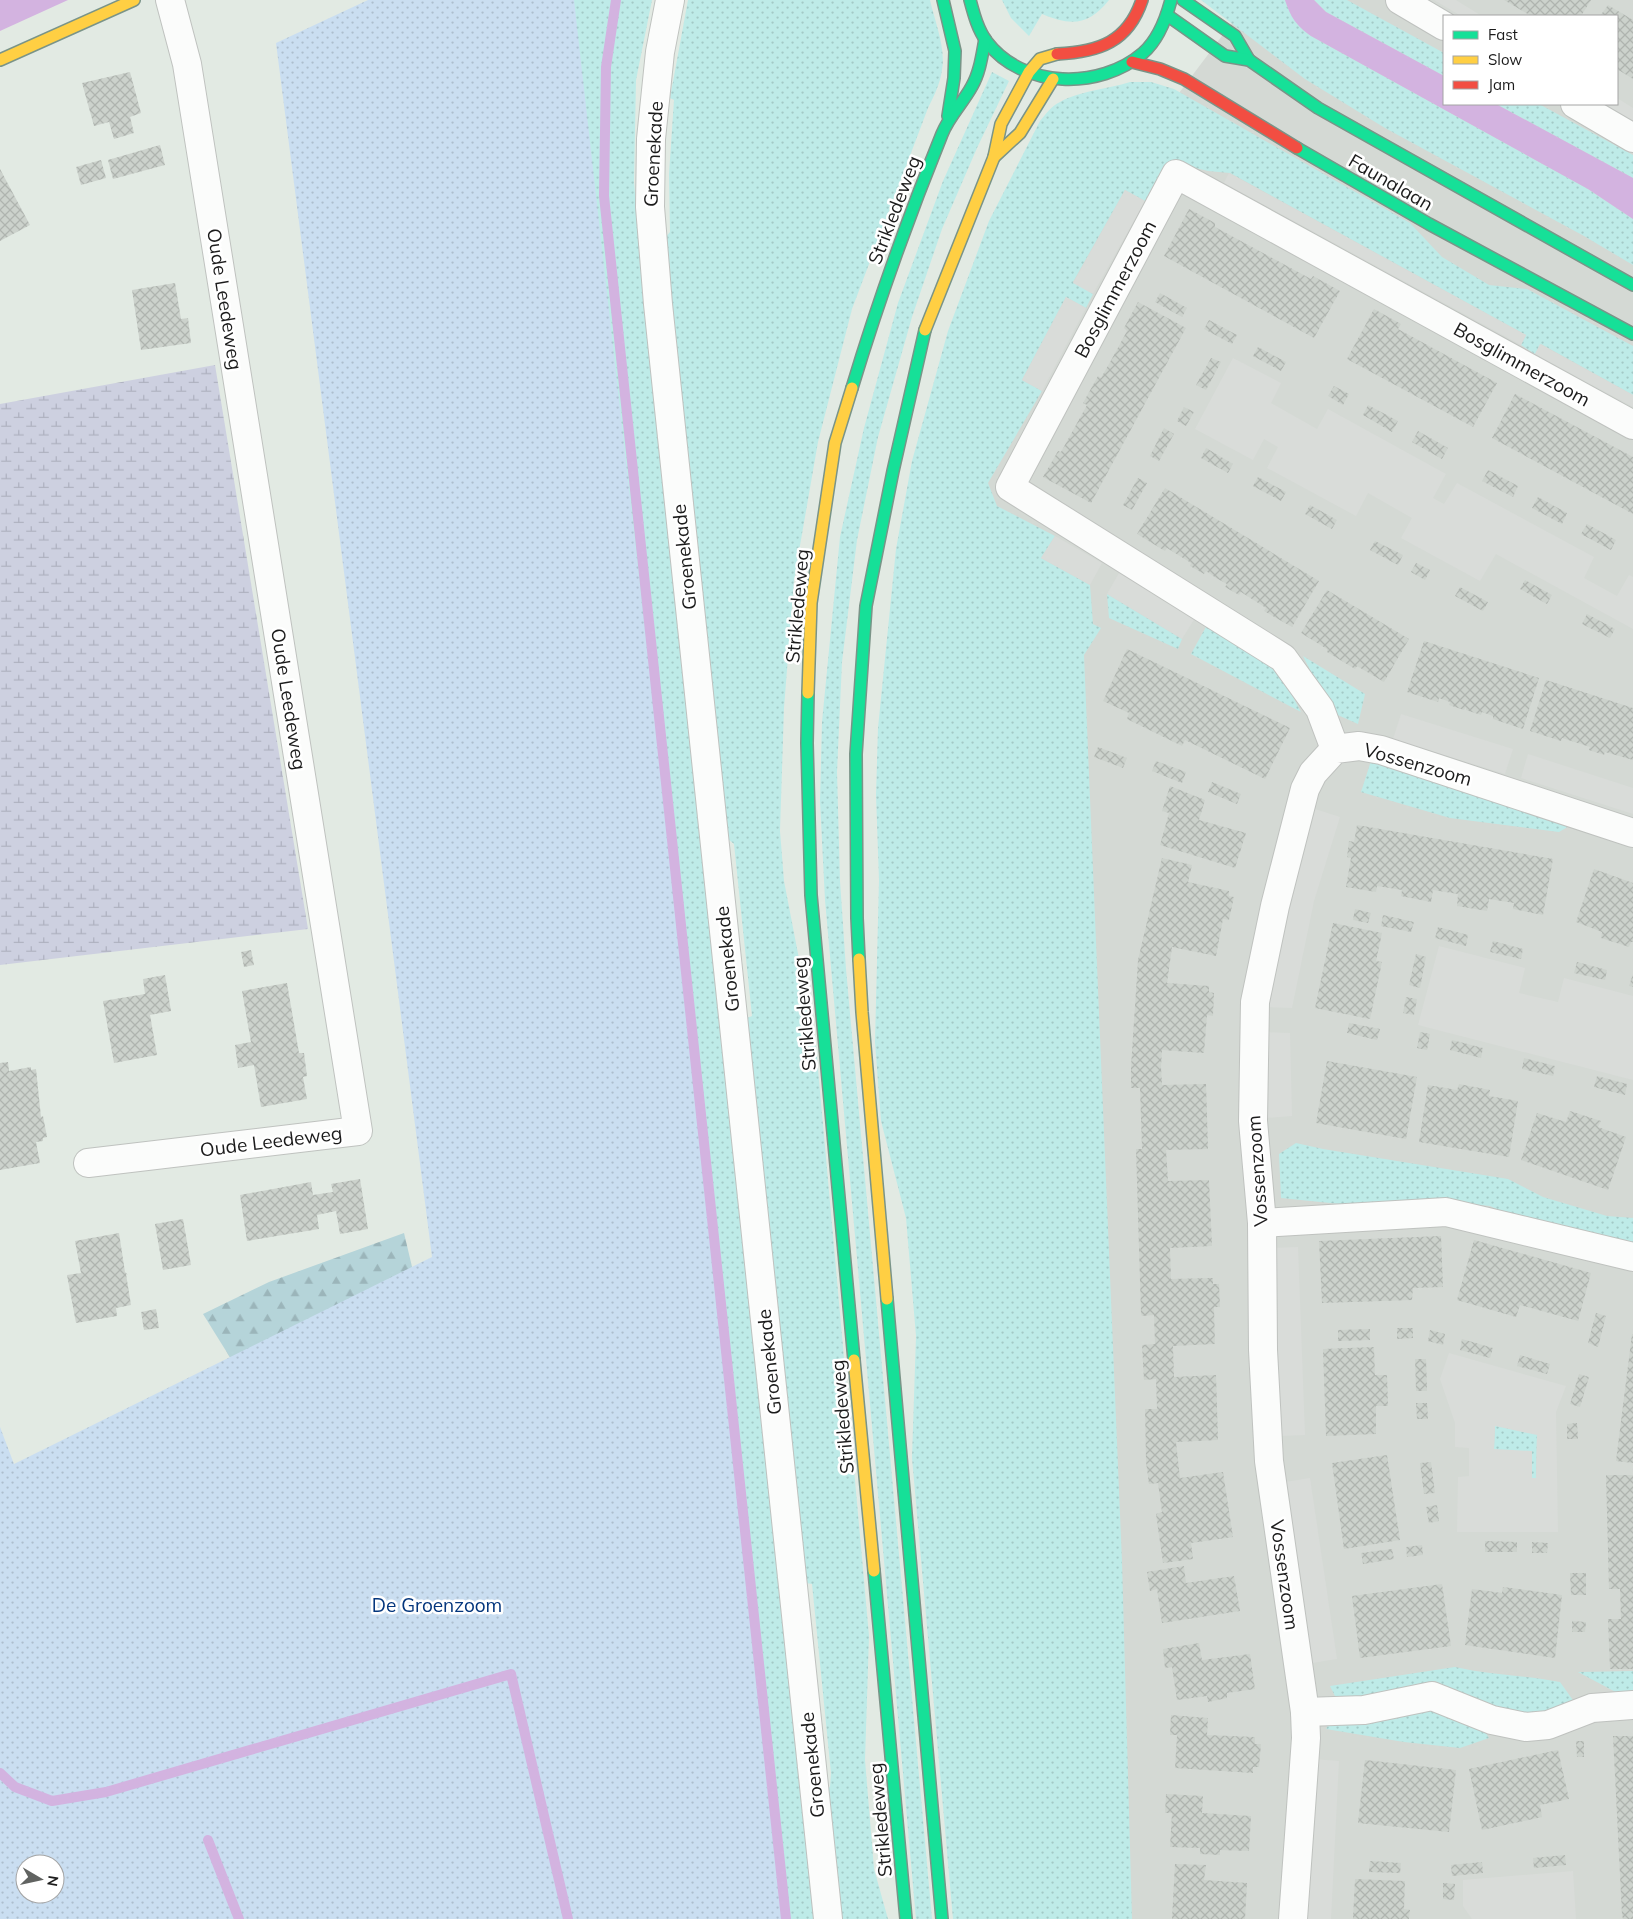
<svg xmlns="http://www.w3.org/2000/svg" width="1633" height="1919" font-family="Mulish,sans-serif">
	<defs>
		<pattern id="grass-dots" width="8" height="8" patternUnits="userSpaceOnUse" patternTransform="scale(1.25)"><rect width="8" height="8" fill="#beebe8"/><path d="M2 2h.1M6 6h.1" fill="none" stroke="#a3c9c6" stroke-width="1.8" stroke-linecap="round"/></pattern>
		<pattern id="forest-firs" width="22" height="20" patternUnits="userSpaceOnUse" patternTransform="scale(1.25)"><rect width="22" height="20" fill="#b5d4d9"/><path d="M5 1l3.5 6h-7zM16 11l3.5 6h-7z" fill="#9bb5ba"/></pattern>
		<pattern id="wetland-marsh" width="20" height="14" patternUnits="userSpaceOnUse" patternTransform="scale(1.25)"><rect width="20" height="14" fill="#cdd0e0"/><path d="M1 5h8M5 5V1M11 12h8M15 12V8" fill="none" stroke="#afb2c0"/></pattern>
		<pattern id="park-dots" width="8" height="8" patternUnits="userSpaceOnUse" patternTransform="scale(1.25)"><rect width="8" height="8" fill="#cadef1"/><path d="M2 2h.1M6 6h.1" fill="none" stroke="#adbece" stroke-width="1.8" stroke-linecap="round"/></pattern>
		<pattern id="building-cross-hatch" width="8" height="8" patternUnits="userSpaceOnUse" patternTransform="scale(1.25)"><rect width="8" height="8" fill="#ccd2cc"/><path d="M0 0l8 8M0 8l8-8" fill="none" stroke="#afb4af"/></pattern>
	</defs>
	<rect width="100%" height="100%" fill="#e2eae3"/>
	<path fill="#d4d9d4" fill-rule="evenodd" d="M1249,0H1633V1919H1060L939,543L1125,165ZM1444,16H1617V104H1444Z"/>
	<g fill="url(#grass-dots)">
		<path d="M491,0H652L636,80L634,182L644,299L816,1919H733Z"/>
		<path d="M688,0H930C935,22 946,48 942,70C940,84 934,96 928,108L852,309L818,442L794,580L784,708L780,831L784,881L816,1047L869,1636L865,1760L874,1869L888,1919H842L827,1788L830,1787L831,1773L812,1584L806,1583L747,1018L752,1016L734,844L727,838L664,239L670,232L669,174L674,100L670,98Z"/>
		<path d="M1002,0H1109C1088,26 1071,26 1042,14L1029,36L1011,18Z"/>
		<path d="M1201,0H1285C1292,18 1296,25 1311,36L1588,189L1633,219V265L1584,236L1385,128L1305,79Z"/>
		<path d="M1314,0H1347L1444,53V76L1326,12Z"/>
		<path d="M992,72L1009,81L977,148L942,229L912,317L878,437L857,540L842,662L837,772L840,881L846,969L932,1919H916L825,900L820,801L822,722L840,537L864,428L898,303L943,181Z"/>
		<path d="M1130,82H1151L1174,89L1410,223L1442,257L1489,285L1527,289L1633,346V395L1541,344L1535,354L1521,345L1526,335L1230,173L1208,171L1179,164L1159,175L1145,201L1125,190L1073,282L1093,294L1086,308L1066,297L1022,380L1042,391L988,483L997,506L1055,536L1041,558L1090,585L1093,624L1101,628L1084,655L1122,1562L1132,1919H953L912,1458L916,1336L906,1218L881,1121L875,1042L879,880L876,795L878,728L896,549L912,461L948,331L989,221L1040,121C1046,114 1051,106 1060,102C1079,91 1108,89 1130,82Z"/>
		<path d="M1496,104H1539L1633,155V178Z"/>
		<path d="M1107,594L1182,639L1178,649L1109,618Z"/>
		<path d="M1207,625L1278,669L1301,712L1191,654Z"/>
		<path d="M1303,656L1365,694L1358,724L1331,712Z"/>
		<path d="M1371,761L1569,826L1559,832L1450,818L1361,792Z"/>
		<path d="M1296,1143L1323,1149L1508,1179L1543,1197L1607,1216L1633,1218V1251L1539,1228L1490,1206L1439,1201L1350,1205L1281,1198L1279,1154Z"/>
		<path d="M1495,1425L1537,1434L1536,1478H1532L1494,1449Z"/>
		<path d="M1455,1667C1489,1675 1525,1675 1560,1682L1575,1703L1560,1711L1533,1714L1471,1701L1435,1681L1375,1696L1337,1700L1330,1686Z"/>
		<path d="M1633,1671V1697H1625L1578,1672Z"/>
		<path d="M1428,1710L1482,1727L1489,1738L1460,1748L1404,1742L1326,1729L1330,1722H1378Z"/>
	</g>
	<path fill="url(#forest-firs)" d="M404,1233L418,1292L236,1367L203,1314L269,1282Z"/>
	<path fill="url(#wetland-marsh)" d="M215,365L308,929L0,965V404Z"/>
	<path fill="url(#park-dots)" fill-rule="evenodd" d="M368,0H574L790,1919H0V1427L14,1464L432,1257L276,43ZM25,1864H55V1894H25Z"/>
	<g fill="#d9dcd9" fill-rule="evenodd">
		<path d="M1434,0H1456L1482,16H1461Z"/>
		<path d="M1617,98L1633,108V121L1604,104H1617Z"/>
		<path d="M1229,173L1526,335L1521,345L1224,183Z"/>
		<path d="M1125,190L1145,201L1093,294L1073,283Z"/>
		<path d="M1066,297L1086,308L1042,391L1022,380Z"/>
		<path d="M1540,344L1633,395V407L1535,354Z"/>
		<path d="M1233,358L1281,383L1271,403L1317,429L1328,409L1446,474L1433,498L1444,504L1457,483L1594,557L1584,578L1617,596L1629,575L1633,577V629L1496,554L1480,581L1401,538L1412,518L1368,493L1356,516L1267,468L1278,447L1264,439L1253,460L1195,429Z"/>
		<path d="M1055,536L1102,563L1090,585L1041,558Z"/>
		<path d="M1119,573L1195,618L1182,639L1107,594Z"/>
		<path d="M1401,714L1513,749L1505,774L1393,739Z"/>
		<path d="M1528,754L1633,788V814L1521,778Z"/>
		<path d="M1315,809L1340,817L1314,901L1292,1008L1266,1007L1288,904Z"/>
		<path d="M1439,946L1525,968L1519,993L1558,1002L1564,978L1633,996V1080L1418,1025Z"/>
		<path d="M1264,1032L1290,1033L1292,1116L1265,1118Z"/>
		<path d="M1298,1247L1305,1435L1279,1436L1272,1248Z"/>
		<path d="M1449,1353L1566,1386L1556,1412L1558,1532H1457L1458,1477L1469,1476V1448L1455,1447V1423L1440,1379ZM1495,1426L1537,1435L1536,1478H1532V1451L1494,1449Z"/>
		<path d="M1310,1478L1337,1659L1312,1663L1285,1482Z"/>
		<path d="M1313,1759L1339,1761L1331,1919H1305Z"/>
		<path d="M1573,1871L1576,1919H1472L1463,1906V1880Z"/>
	</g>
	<g fill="#d3b3e0">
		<path d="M0,0H68L0,31Z"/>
		<path d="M1285,0H1314L1326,12L1444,76V104H1496L1633,178V219L1588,189L1311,36C1296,25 1291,18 1285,0Z"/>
	</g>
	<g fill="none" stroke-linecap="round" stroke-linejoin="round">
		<g stroke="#d3b3e0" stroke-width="10">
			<path d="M616,0L606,67L604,196L786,1919"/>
			<path d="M0,1773L15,1787L52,1801L106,1792L511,1674L568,1919"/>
			<path d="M208,1840L239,1919"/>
		</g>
	</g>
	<g fill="url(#building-cross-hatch)">
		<path d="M1504,0H1591L1581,16H1531Z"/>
		<path d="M1608,5L1633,20V79L1617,69V16H1600Z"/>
		<path d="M130,72L141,113L130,117L134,133L114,139L109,122L94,126L82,83Z"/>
		<path d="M160,145L165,165L113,179L108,160Z"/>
		<path d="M101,160L106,178L81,185L76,167Z"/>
		<path d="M0,169L30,225L0,241Z"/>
		<path d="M1189,209L1215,223V227L1311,279L1313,276L1340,291L1314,338L1164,256Z"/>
		<path d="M175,283L181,319L188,318L191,343L141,350L132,290Z"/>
		<path d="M1160,293L1187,308L1182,317L1155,302Z"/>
		<path d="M1138,302L1186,328L1091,503L1043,477L1058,451L1061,452L1087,405L1083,403L1098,376L1101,378L1114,355L1127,331L1124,328Z"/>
		<path d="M1374,309L1401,324L1398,329L1497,383L1473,427L1347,359Z"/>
		<path d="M1209,320L1237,335L1232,344L1204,329Z"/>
		<path d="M1258,347L1286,362L1281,371L1253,356Z"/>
		<path d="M1211,358L1221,362L1206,390L1196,385Z"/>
		<path d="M1334,386L1349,394L1343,405L1328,396Z"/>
		<path d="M1515,394L1633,457V514L1492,438Z"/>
		<path d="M1368,405L1398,421L1392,432L1363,415Z"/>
		<path d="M1184,407L1194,412L1186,426L1177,421Z"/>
		<path d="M1164,428L1174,434L1159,461L1150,456Z"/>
		<path d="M1418,431L1448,448L1442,459L1412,442Z"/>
		<path d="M1206,448L1233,464L1228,473L1201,458Z"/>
		<path d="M1488,470L1518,486L1513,497L1482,481Z"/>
		<path d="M1258,477L1286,492L1281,501L1253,486Z"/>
		<path d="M1138,478L1147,483L1132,510L1123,505Z"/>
		<path d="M1165,488L1319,581L1292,627L1264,611L1266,608L1241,592L1239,595L1225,587L1227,584L1216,578L1206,571L1204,574L1190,566L1191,563L1167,548L1165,551L1137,534Z"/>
		<path d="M1538,497L1567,513L1562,524L1532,508Z"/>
		<path d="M1310,505L1337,520L1332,529L1305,514Z"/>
		<path d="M1587,524L1616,540L1611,550L1581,534Z"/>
		<path d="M1375,541L1403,555L1398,565L1370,550Z"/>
		<path d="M1416,563L1430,570L1425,580L1411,572Z"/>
		<path d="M1525,580L1552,595L1547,604L1520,589Z"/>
		<path d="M1460,587L1488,602L1483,611L1455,596Z"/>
		<path d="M1327,590L1409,639L1384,682L1357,666L1355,669L1327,652V649L1301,633Z"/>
		<path d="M1587,614L1615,629L1610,638L1582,624Z"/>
		<path d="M1424,641L1539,678L1523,729L1493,719V716L1482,712L1481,715L1466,710V707L1464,710L1449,705L1450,702L1439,698L1438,702L1407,692Z"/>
		<path d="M1127,649L1290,728L1265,779L1185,740L1182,746L1127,719L1129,713L1103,701Z"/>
		<path d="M1546,680L1633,708V760L1605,752L1604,755L1589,750L1590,747L1562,738L1561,741L1530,731Z"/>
		<path d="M1098,747L1127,758L1123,768L1094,757Z"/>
		<path d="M1156,761L1186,772L1182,783L1152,771Z"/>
		<path d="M1212,782L1241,794L1237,804L1208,792Z"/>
		<path d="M1170,786L1205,800L1199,820L1246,833L1235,868L1160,845L1169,813L1162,811Z"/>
		<path d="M1357,825L1553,859L1543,915L1513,909L1514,903L1489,899L1487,911L1457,906L1458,894L1433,890L1431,902L1401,896L1402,890L1377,886L1376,892L1346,887L1351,858L1347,857L1349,841L1354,842Z"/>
		<path d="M1162,858L1192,865L1188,882L1229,891V896L1234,897L1229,920L1223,919L1216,956L1172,947L1167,983L1209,986V992L1214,993L1213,1016L1207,1015L1204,1053L1162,1050L1161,1067L1162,1085L1206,1084L1208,1149L1166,1150L1168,1181L1209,1180L1212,1246L1170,1248L1171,1279L1213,1278V1284H1219L1220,1307H1214L1215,1344L1173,1346L1174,1377L1216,1375L1218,1440L1176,1442L1180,1478L1223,1472L1233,1537L1191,1543L1193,1559L1163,1563L1156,1514L1162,1512L1158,1483L1149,1484L1146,1462L1145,1409H1157L1156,1379L1144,1380L1142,1345L1155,1344L1154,1315L1142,1316L1141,1314L1136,1149H1142L1140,1088H1131V1067L1138,960Z"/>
		<path d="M1594,869L1633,883V942H1631L1629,947L1601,938L1602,932L1576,922Z"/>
		<path d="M1355,909L1371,913L1368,923L1353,920Z"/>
		<path d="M1383,915L1414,922L1411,932L1381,926Z"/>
		<path d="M1333,923L1382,933L1376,961L1382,962L1370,1019L1315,1008Z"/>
		<path d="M1438,927L1468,935L1466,946L1435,938Z"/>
		<path d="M1493,941L1523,949L1521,959L1490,952Z"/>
		<path d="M251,950L254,965L244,967L241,952Z"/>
		<path d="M1416,954L1426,957L1420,988L1409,985Z"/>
		<path d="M1577,962L1607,970L1605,980L1574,973Z"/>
		<path d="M1633,974V987L1629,986Z"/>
		<path d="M165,975L171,1011L150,1015L157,1055L114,1063L103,1001L145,994L143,979Z"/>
		<path d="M287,983L299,1053H304L307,1076L303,1077L307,1099L261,1107L254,1065L238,1068L235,1045L251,1042L242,991Z"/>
		<path d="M1406,997L1417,999L1414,1015L1403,1013Z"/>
		<path d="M1349,1023L1380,1029L1377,1040L1347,1033Z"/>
		<path d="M1420,1032L1430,1034L1427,1050L1417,1048Z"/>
		<path d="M1452,1040L1483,1048L1481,1058L1450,1050Z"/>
		<path d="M1524,1058L1555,1066L1553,1076L1522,1069Z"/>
		<path d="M1327,1061L1417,1077L1406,1139L1316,1123Z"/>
		<path d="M8,1062L9,1071L31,1067V1070L36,1069L41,1117L43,1116L47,1137L43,1138V1141L36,1142L40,1163L0,1170V1063Z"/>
		<path d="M1597,1076L1627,1084L1625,1095L1594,1087Z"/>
		<path d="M1459,1084L1490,1090L1489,1096L1518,1101L1509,1157L1419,1142L1428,1085L1457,1090Z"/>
		<path d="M1570,1111L1601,1121L1598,1127L1626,1137L1608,1190L1521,1160L1537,1113L1566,1122Z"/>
		<path d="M360,1179L368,1229L340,1234L336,1211L317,1215L319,1229L247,1241L240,1195L311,1182L313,1195L333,1192L331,1184Z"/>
		<path d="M183,1219L191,1265L163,1270L155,1224Z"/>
		<path d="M119,1233L125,1272L128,1275L126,1274L131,1305L116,1308L117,1316L76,1323L67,1275L81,1273L75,1241Z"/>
		<path d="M1441,1236L1443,1287L1413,1288L1412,1300L1322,1303L1319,1241Z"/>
		<path d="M1474,1240L1591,1273L1578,1321L1520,1305L1516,1317L1457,1300Z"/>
		<path d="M156,1309L159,1328L144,1330L141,1312Z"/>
		<path d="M1596,1313L1606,1316L1598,1347L1588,1343Z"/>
		<path d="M1397,1328H1413V1338L1397,1339Z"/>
		<path d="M1370,1329V1340L1338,1341V1330Z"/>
		<path d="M1430,1330L1445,1334L1443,1345L1428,1341Z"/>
		<path d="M1632,1334H1633V1463L1616,1461Z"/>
		<path d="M1462,1339L1493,1348L1490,1358L1460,1350Z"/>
		<path d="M1374,1347L1375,1375H1387L1388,1406H1376V1434L1326,1436L1323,1349Z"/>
		<path d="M1520,1355L1550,1364L1547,1374L1517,1366Z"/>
		<path d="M1415,1359H1426L1427,1391H1416Z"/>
		<path d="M1579,1374L1589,1377L1580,1407L1570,1404Z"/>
		<path d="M1416,1403H1427L1428,1419H1417Z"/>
		<path d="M1577,1423L1578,1439H1567V1424Z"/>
		<path d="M1387,1455L1400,1540L1344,1549L1332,1463Z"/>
		<path d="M1431,1462L1435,1493L1424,1494L1420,1463Z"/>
		<path d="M1606,1475H1633V1669H1610L1608,1619H1621L1620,1589H1609Z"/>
		<path d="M1437,1505L1439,1521L1429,1523L1426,1507Z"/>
		<path d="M1485,1541L1517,1542V1552H1485Z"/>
		<path d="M1532,1542L1548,1543L1547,1553H1532Z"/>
		<path d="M1422,1545L1423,1555L1407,1557L1406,1547Z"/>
		<path d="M1392,1549L1394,1559L1363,1564L1361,1553Z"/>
		<path d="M1184,1566L1186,1583L1234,1576L1240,1611L1162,1623L1157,1589L1150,1591L1147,1572Z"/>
		<path d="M1570,1573H1586V1595H1571Z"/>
		<path d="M1442,1584L1451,1646L1360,1658L1352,1596Z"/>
		<path d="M1503,1587L1562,1595L1555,1658L1465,1645L1472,1589L1502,1593Z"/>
		<path d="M1572,1621L1586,1622L1585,1632H1572Z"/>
		<path d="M1199,1643L1202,1660L1250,1654L1255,1689L1227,1693V1698L1208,1702L1207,1696L1177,1700L1172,1667L1165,1668L1163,1649Z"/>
		<path d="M1171,1715L1208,1718L1207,1735L1255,1737V1744H1261L1259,1767H1253V1773L1175,1768L1177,1735H1170Z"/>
		<path d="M1613,1736H1633V1919H1623L1622,1915Z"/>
		<path d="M1576,1741H1584V1757H1577Z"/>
		<path d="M1558,1750L1569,1799L1540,1805L1542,1817L1482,1830L1469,1769Z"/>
		<path d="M1365,1760L1456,1770L1449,1832L1358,1823Z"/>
		<path d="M1166,1794L1203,1796L1202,1813L1251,1816L1249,1851L1220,1850V1855L1200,1854V1848L1170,1847L1172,1813H1165Z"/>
		<path d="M1565,1855L1566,1865L1534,1868L1533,1858Z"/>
		<path d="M1370,1861L1401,1863L1400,1873L1369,1872Z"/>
		<path d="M1482,1862L1483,1873L1452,1876L1451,1865Z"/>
		<path d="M1175,1864L1206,1865L1204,1880L1247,1883L1245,1919H1172Z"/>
		<path d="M1355,1879L1405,1881L1404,1909L1410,1910L1409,1919H1353Z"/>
		<path d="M1443,1883L1455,1884L1454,1900L1443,1899Z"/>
	</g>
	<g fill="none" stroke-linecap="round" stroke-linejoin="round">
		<g stroke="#bfc2bf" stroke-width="30">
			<g id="street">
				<path d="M670,0L660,52L651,139L650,207L658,304L828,1919"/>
				<path d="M1400,0L1444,26"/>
				<path d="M1575,104L1633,138"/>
				<path d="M1335,749L1320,709L1283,658L1010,487L1176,174L1633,425"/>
				<path d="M88,1163L358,1131L187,64L170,0"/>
				<path d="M1262,1223L1446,1212L1633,1257"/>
				<path d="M1305,1712L1364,1710L1432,1696L1492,1720L1526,1727L1548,1725L1592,1708L1633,1705"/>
				<path d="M1293,1919L1306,1738L1305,1712L1269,1461L1263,1350L1262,1223L1253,1121L1255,1002L1275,906L1305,789L1313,773L1335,749L1359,746L1381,750L1633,833"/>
			</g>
		</g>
		<g stroke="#7a9488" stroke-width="14">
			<g id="fast">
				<path d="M943,0L955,51L954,78L948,116"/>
				<path d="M970,0C974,15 978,30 987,42C1023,89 1100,90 1143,53C1158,40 1166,19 1171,0"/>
				<path d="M1183,0L1235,36L1249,60"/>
				<path d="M1167,15L1225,56L1249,60L1318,108L1633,285"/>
				<path d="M1297,148L1429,224L1633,334"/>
				<path d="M852,388C878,302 908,218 942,134C949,116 963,103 972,86C980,72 982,55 985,39"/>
				<path d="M808,693L807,743L811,895L854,1360"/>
				<path d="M859,959L857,918L856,754L866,606L893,471L925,330"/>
				<path d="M887,1299L942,1919"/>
				<path d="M874,1571L906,1919"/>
			</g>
		</g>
		<g stroke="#7a9488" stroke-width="14">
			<g id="slow">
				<path d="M0,60L134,0"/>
				<path d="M994,157L1020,133L1053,79"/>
				<path d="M925,330L994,157L1001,124L1029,72L1040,59L1057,54"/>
				<path d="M808,693L811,603L835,443L852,388"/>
				<path d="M859,959L862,1012L887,1299"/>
				<path d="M854,1360L874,1571"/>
			</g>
		</g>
		<g stroke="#7a9488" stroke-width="14">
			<g id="jam">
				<path d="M1057,54C1099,52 1128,42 1142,0"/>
				<path d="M1132,62L1160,69L1184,79L1297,148"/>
			</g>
		</g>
		<use href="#street" stroke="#fbfcfb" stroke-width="28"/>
		<use href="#fast" stroke="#16e098" stroke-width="11"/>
		<use href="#slow" stroke="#ffcf43" stroke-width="11"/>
		<use href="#jam" stroke="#f24e42" stroke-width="11"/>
	</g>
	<g text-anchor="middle" stroke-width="5" stroke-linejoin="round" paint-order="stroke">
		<g font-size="19" fill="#1b1b1b" stroke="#fff">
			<text transform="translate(653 154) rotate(-87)" y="7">Groenekade</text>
			<text transform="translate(1391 182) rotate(30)" y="7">Faunalaan</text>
			<text transform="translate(894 210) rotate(-69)" y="7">Strikledeweg</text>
			<text transform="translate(1115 289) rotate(-62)" y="7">Bosglimmerzoom</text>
			<text transform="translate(225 299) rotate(81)" y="7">Oude Leedeweg</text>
			<text transform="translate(1522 364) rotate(29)" y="7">Bosglimmerzoom</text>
			<text transform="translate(684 557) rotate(-96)" y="7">Groenekade</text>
			<text transform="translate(797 606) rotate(-85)" y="7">Strikledeweg</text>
			<text transform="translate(289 699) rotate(81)" y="7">Oude Leedeweg</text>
			<text transform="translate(1418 764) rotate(16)" y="7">Vossenzoom</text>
			<text transform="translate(727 959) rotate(-96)" y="7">Groenekade</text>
			<text transform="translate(804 1014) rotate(-95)" y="7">Strikledeweg</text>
			<text transform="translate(271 1141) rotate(-7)" y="7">Oude Leedeweg</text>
			<text transform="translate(1257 1171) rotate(-94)" y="7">Vossenzoom</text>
			<text transform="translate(769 1362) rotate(-96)" y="7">Groenekade</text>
			<text transform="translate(842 1417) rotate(-95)" y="7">Strikledeweg</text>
			<text transform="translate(1285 1575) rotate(82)" y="7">Vossenzoom</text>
			<text transform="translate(812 1765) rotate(-96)" y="7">Groenekade</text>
			<text transform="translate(880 1820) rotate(-95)" y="7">Strikledeweg</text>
		</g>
		<g font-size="19" fill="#04367d" stroke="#fff">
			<text x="437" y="1612">De Groenzoom</text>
		</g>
	</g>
	<rect x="1443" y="15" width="175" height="90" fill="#ffffff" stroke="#a4a4a4"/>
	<rect x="1453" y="31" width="25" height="8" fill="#16e098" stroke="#a4a4a4"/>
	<text x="1488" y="40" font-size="15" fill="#1b1b1b">Fast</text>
	<rect x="1453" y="56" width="25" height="8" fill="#ffcf43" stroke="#a4a4a4"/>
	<text x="1488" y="65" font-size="15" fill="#1b1b1b">Slow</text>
	<rect x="1453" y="81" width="25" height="8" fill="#f24e42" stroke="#a4a4a4"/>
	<text x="1488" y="90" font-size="15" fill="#1b1b1b">Jam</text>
	<g transform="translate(40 1879) rotate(99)"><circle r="24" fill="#ffffff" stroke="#a4a4a4"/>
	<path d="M0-4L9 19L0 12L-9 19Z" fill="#616361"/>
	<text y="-8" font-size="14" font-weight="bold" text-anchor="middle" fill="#1b1b1b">N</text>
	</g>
</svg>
